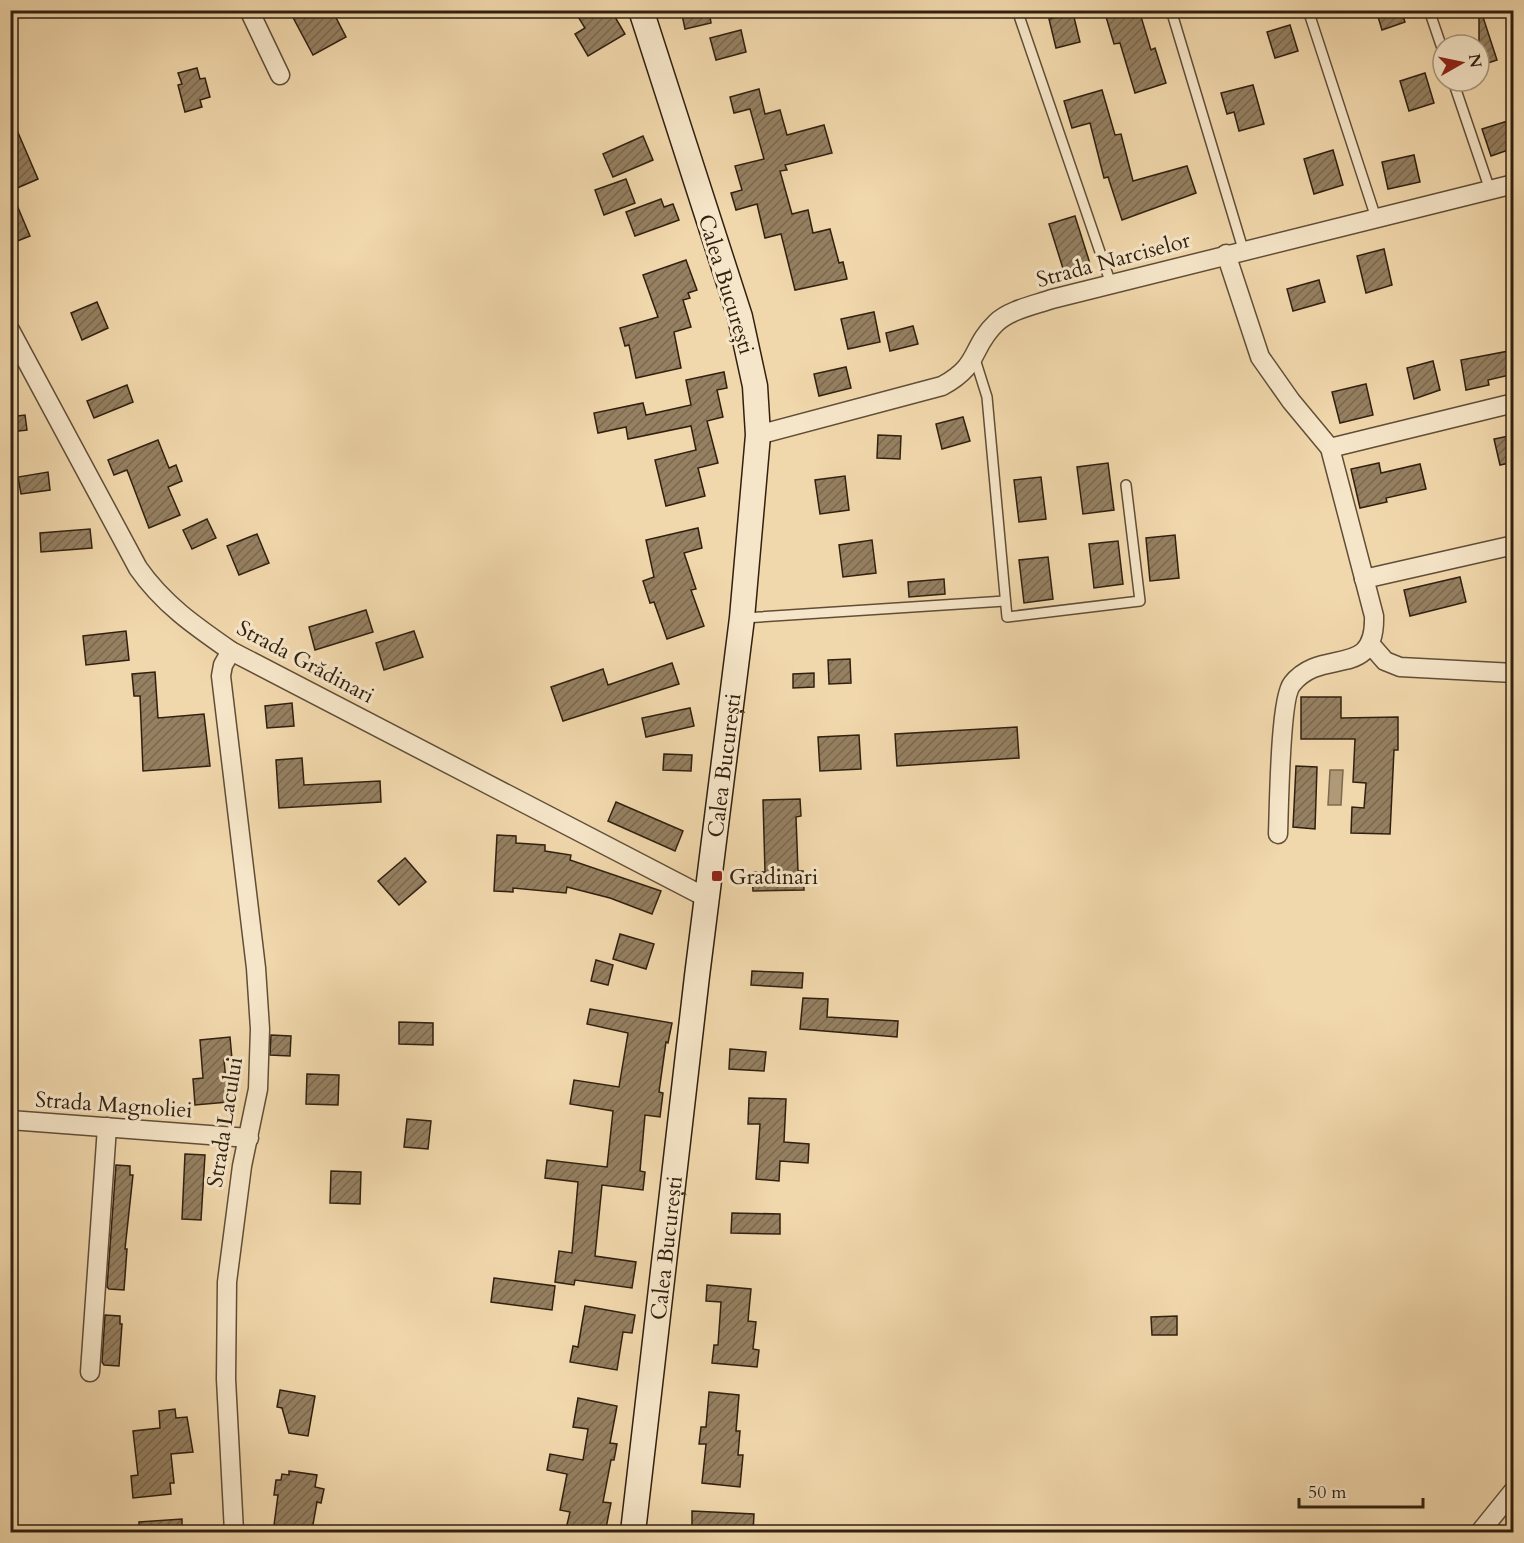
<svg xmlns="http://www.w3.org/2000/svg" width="1524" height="1543" font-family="Cardo,serif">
	<defs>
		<pattern id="building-hatch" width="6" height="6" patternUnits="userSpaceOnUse" patternTransform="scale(1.5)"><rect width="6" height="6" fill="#958061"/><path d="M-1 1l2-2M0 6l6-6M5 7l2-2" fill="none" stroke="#7a684f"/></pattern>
	</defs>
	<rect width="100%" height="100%" fill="#f1d8ac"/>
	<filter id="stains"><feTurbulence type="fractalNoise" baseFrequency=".00333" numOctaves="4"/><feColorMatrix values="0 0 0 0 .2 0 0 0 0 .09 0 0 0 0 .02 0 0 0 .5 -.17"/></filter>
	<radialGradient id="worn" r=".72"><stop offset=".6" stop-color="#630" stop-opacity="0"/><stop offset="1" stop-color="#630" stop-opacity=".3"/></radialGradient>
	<path fill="#b09977" stroke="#7d694e" stroke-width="1.5" d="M1330,770H1343L1341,805H1328Z"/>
	<g fill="url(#building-hatch)" stroke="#312010" stroke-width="1.5">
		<path d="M289,10H332L346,37L313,55Z"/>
		<path d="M574,10H611L625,34L588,56L575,34L585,28Z"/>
		<path d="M681,10H709L711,23L685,29Z"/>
		<path d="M1104,10H1139L1151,50L1155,48L1166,83L1135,93L1120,43L1114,44Z"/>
		<path d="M1376,10H1401L1405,22L1382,30Z"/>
		<path d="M1073,13L1080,42L1056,48L1049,19Z"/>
		<path d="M1479,14H1482L1497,60L1479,66Z"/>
		<path d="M1290,25L1298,51L1275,58L1267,32Z"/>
		<path d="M741,30L746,52L716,60L710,38Z"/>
		<path d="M197,68L200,79L205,78L210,97L200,100L202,107L185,112L178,85L182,84L178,73Z"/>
		<path d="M1425,73L1434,103L1409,111L1400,81Z"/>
		<path d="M1253,85L1264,124L1239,131L1234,112L1227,114L1221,93Z"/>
		<path d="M759,89L765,114L780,110L787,135L824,125L832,153L785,165L787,170L780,171L792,214L808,210L813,233L830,229L839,263L843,262L847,279L795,290L781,234L765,238L757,204L736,210L731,193L742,190L735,166L764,159L750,109L734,113L730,97Z"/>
		<path d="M1102,90L1115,135L1121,134L1133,181L1187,166L1196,193L1122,220L1108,177L1104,178L1090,123L1072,128L1064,101Z"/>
		<path d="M10,114L38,179L10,191Z"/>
		<path d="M1514,119V148L1491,156L1482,129Z"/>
		<path d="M643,136L653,160L613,177L603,154Z"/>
		<path d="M1333,150L1343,185L1314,194L1304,159Z"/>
		<path d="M1414,155L1420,182L1388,189L1382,162Z"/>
		<path d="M626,179L635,203L604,215L595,190Z"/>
		<path d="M11,191L30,236L10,244V191Z"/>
		<path d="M661,199L664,207L673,204L679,220L635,236L626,212Z"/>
		<path d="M1075,216L1092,270L1066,278L1049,224Z"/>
		<path d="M1384,249L1392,285L1366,293L1357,256Z"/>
		<path d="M686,260L697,290L688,293L690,298L683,300L691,327L674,332L681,368L636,378L629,345L625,346L620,328L658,317L643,275Z"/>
		<path d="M1319,280L1325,302L1293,311L1287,289Z"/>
		<path d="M97,302L108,328L82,340L71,313Z"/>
		<path d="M874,312L880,342L848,349L841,319Z"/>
		<path d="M913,326L918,344L890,351L886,333Z"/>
		<path d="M1514,350V374L1488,380L1489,385L1466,390L1461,360Z"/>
		<path d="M1433,361L1440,390L1414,399L1407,368Z"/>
		<path d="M846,367L851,388L819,396L814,374Z"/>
		<path d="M724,372L727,388L717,390L723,417L707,421L718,463L698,468L705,496L666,506L655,460L696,450L691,426L628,439L626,427L598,433L594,413L643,403L646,415L691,405L686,380Z"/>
		<path d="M1366,384L1373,415L1340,423L1332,392Z"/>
		<path d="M127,385L133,402L94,418L87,401Z"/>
		<path d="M25,415L27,430L10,432V417Z"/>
		<path d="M963,417L970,441L942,449L936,424Z"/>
		<path d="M878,435L901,436L900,459L877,458Z"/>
		<path d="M1514,435V462L1500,465L1494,439Z"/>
		<path d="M158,440L169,468L176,465L182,481L168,487L180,515L149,528L127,470L114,475L108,460Z"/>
		<path d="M1108,463L1114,510L1083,514L1077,467Z"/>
		<path d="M1379,463L1381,473L1420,464L1426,489L1386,498L1387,502L1360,508L1351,469Z"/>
		<path d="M48,472L50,490L21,494L18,477Z"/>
		<path d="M845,476L849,510L820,514L815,480Z"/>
		<path d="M1041,477L1046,519L1019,522L1014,480Z"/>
		<path d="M207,519L216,538L192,549L183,530Z"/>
		<path d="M698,528L702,548L684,553L696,589L691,590L704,626L667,639L654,602L650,603L643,581L654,577L646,540Z"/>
		<path d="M90,529L92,548L41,552L40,533Z"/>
		<path d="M257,534L269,563L239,575L227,546Z"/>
		<path d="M1175,535L1179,578L1150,581L1146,538Z"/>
		<path d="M872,540L876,573L843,577L839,545Z"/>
		<path d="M1118,541L1123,584L1094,588L1089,544Z"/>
		<path d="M1048,557L1053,599L1024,603L1019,560Z"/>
		<path d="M1460,577L1466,602L1410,616L1404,590Z"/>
		<path d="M944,579L945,594L909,597L908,582Z"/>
		<path d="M366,610L373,632L315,650L309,627Z"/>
		<path d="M126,631L129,660L86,665L83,636Z"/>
		<path d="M414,631L423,657L384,670L376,643Z"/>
		<path d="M850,659L851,683L829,684L828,660Z"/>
		<path d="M672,663L679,684L563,721L551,687L603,669L608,685Z"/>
		<path d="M155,672L158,718L204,714L210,766L143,771L140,696H134L132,674Z"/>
		<path d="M814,673V687L793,688V674Z"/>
		<path d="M1301,697H1341V718L1398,717V750H1394L1390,834L1351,833L1352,807L1364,808L1366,783L1353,782L1355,739H1301Z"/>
		<path d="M292,703L294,726L267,728L265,706Z"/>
		<path d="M690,708L694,726L646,737L642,718Z"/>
		<path d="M1017,727L1019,758L897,766L895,734Z"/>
		<path d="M859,735L861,769L820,771L818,737Z"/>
		<path d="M664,754L692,755L691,771L663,770Z"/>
		<path d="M302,758L304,785L380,781L381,802L279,808L276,760Z"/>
		<path d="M1296,766L1317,767L1315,829L1293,827Z"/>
		<path d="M800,799L801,816L796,817L798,871H803L804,890L753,891L752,872H765L763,800Z"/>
		<path d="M616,802L683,831L675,851L608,821Z"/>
		<path d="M497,835L516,836V843L545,845V851L571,855L570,860L661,891L652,914L610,898L567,887L566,893L513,888V892L494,891Z"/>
		<path d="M405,858L426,882L399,905L378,881Z"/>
		<path d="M620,934L654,944L646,969L613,959Z"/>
		<path d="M596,960L613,965L608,985L591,981Z"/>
		<path d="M752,971L803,973L802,988L751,985Z"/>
		<path d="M803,998L828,999L827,1017L898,1021L897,1037L800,1029Z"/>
		<path d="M590,1009L672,1023L668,1043L666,1042L659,1092L663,1093L660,1117L645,1115L640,1171L645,1172L643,1190L602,1185L595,1256L636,1262L632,1288L575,1280L574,1285L555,1282L559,1251L572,1253L578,1182L545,1178L547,1160L607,1167L613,1111L570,1104L574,1080L619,1087L628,1033L587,1024Z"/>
		<path d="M399,1022L433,1023V1045L399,1044Z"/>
		<path d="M271,1035L291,1036L290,1056L270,1055Z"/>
		<path d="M230,1037L232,1059L224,1060L228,1102L195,1105L193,1079L203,1078L200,1040Z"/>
		<path d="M730,1049L766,1052L764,1071L729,1069Z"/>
		<path d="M307,1074L339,1075L338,1105L306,1104Z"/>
		<path d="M749,1098L786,1099L784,1142L809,1144L808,1163L780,1161L779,1181L756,1179L760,1124H748Z"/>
		<path d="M407,1119L431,1121L428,1149L404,1147Z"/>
		<path d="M185,1154L205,1155L201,1220L182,1219Z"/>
		<path d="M116,1165L130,1166V1175H133L125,1249H127L124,1290L109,1289L107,1287Z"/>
		<path d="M331,1171L361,1172L360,1204L330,1203Z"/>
		<path d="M732,1213L780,1214V1234L731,1233Z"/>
		<path d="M494,1278L555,1286L552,1310L491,1302Z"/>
		<path d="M707,1285L751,1289L748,1321L756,1322L753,1349L759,1350L757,1367L712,1363L714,1345H718L721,1302L706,1301Z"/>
		<path d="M585,1306L635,1315L632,1333L623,1332L617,1370L570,1362L573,1346L578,1347Z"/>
		<path d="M105,1315L120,1316V1324H122L119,1366L104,1365L102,1362Z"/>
		<path d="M1177,1316V1335H1152L1151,1317Z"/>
		<path d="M280,1390L315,1396L308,1436L289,1433L282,1408L277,1407Z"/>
		<path d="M709,1392L739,1395L736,1431H740L738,1455H743L740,1487L702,1483L706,1444H699L701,1427H706Z"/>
		<path d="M578,1398L617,1406L610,1443L617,1444L614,1460H611L603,1502L611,1503L605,1533H565L570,1512L560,1510L567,1474L547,1470L550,1454L583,1460L588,1429L573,1427Z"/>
		<path d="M175,1409L176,1418L187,1417L193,1452L171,1454L174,1483H170L171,1494L133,1498L131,1476L138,1475L133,1431L160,1428L159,1411Z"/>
		<path d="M289,1471L317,1475L315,1487L324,1489L321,1503L317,1502L312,1530L304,1528L303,1533H273L278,1495H274L276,1480H281L282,1474L289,1475Z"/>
		<path d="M692,1511L754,1514L753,1533H711V1528L692,1527Z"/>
		<path d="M182,1519V1533H139V1522Z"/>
	</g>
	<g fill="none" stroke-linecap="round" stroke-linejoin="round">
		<g stroke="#614e37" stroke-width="12">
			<g id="lane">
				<path d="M1017,10L1111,284"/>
				<path d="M1171,10L1243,249"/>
				<path d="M1308,10L1376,218"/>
				<path d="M1429,10L1443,51"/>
				<path d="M1453,81L1490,190"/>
				<path d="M975,359L987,397L1007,617L1140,601L1126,485"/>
				<path d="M744,618L1005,601"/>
			</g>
		</g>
		<g stroke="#614e37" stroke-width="21">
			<g id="street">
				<path d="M249,10L280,75"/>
				<path d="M1226,254L1260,357L1291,401L1330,448L1374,616C1376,681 1322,646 1292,684C1280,698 1279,809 1278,834"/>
				<path d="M10,330L138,568C163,604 195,626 231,651L707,898"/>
				<path d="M758,435L942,386C981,365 970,348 996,323C1009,310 1035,305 1052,299L1514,184"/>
				<path d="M1330,448L1514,403"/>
				<path d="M1364,579L1514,545"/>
				<path d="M1371,645L1385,661L1400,667L1514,673"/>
				<path d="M231,651L223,665L221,676L256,968L260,1029L258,1089L242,1166L227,1282L226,1379L234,1532"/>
				<path d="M10,1120L249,1138"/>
				<path d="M90,1372L107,1127"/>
				<path d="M1480,1532L1514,1490"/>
			</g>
		</g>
		<g stroke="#312010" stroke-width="27">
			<g id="secondary">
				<path id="s1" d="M633,1532L697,976L742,618L758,435L755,386L740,317L641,10"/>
			</g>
		</g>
		<use href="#lane" stroke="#f6e6c9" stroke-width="9"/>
		<use href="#street" stroke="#f6e6c9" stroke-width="18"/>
		<use href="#secondary" stroke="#f6e6c9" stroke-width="24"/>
	</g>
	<rect fill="#8f2418" stroke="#f6e6c9" stroke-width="2" x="711" y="870" width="12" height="12" rx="3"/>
	<g text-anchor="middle" stroke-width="6" stroke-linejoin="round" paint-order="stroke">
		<g font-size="22" fill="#312010" stroke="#f6e6c9">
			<text transform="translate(1113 259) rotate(-15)" y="8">Strada Narciselor</text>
			<text transform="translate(727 284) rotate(73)" y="8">Calea București</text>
			<text transform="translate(306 661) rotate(28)" y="8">Strada Grădinari</text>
			<text dy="8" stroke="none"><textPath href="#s1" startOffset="772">Calea București</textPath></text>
			<text transform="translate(114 1104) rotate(4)" y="8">Strada Magnoliei</text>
			<text transform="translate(224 1122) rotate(-81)" y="8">Strada Lacului</text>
			<text dy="8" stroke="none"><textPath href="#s1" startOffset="286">Calea București</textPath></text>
		</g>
		<g font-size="22" fill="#312010" stroke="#f6e6c9" text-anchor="start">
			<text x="729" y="884">Gradinari</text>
		</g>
	</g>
	<rect width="1524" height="1543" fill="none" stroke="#f1d8ac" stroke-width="36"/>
	<rect x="12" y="12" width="1500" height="1519" fill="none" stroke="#312010" stroke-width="3"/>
	<rect x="18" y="18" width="1488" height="1507" fill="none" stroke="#312010" stroke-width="1.5"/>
	<g transform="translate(1461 63) rotate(81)"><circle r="28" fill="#f6e6c9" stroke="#a7977f" stroke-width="1.5"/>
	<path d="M0-4.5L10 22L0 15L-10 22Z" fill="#8f2418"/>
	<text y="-9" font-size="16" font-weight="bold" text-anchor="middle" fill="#312010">N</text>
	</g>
	<path d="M1299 1498v9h124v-9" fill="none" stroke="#312010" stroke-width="3"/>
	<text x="1308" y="1498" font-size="18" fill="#312010" stroke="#f6e6c9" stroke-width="4.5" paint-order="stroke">50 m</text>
	<rect width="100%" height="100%" filter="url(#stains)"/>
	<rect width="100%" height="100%" fill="url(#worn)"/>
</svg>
